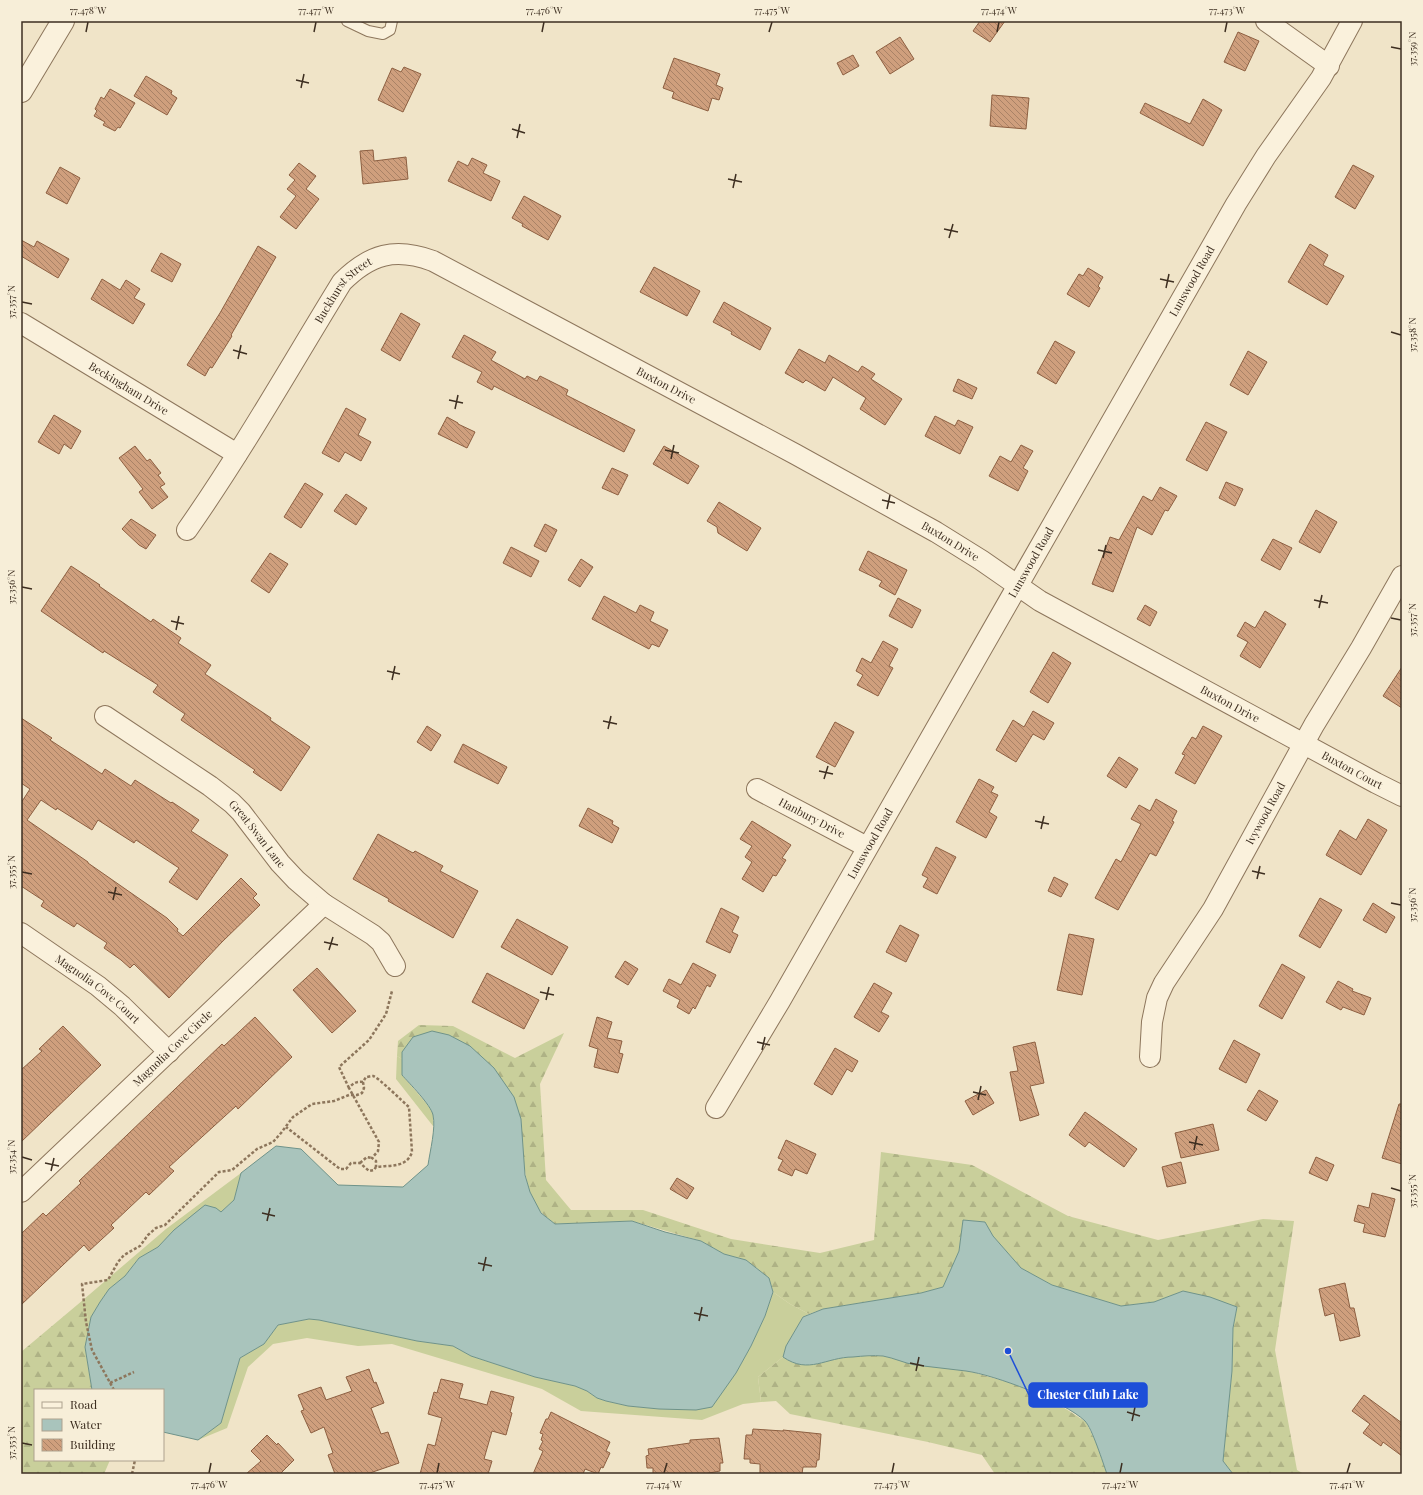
<svg xmlns="http://www.w3.org/2000/svg" width="1423" height="1495" font-family="'Playfair Display',serif">
	<defs>
		<pattern id="forest-firs" width="22" height="20" patternUnits="userSpaceOnUse"><rect width="22" height="20" fill="#c9cf9b"/><path d="M5 1l3.5 6h-7zM16 11l3.5 6h-7z" fill="#aeb285"/></pattern>
		<pattern id="building-back-hatch" width="6" height="6" patternUnits="userSpaceOnUse"><rect width="6" height="6" fill="#cf9f7d"/><path d="M-1 5l2 2M0 0l6 6M5-1l2 2" fill="none" stroke="#a98266"/></pattern>
	</defs>
	<rect width="100%" height="100%" fill="#f0e4c8"/>
	<g fill="#c9cf9b">
		<path d="M397,1056L402,1059V1075L426,1103L433,1113V1126L396,1079Z"/>
		<path d="M241,1173L234,1200L221,1212L174,1230L158,1247L139,1258L125,1276L109,1289L100,1302L91,1317L90,1325L83,1300L166,1229Z"/>
		<path d="M773,1292L790,1304L809,1314L803,1317L786,1346L783,1357L758,1377L761,1402L743,1404L702,1420L581,1411L542,1389L392,1344L358,1346L307,1338L273,1344L248,1367L227,1428L198,1440L221,1423L240,1358L264,1344L278,1325L309,1319L319,1320L417,1341L453,1346L471,1356L535,1377L575,1386L587,1391L597,1398L606,1401L628,1406L659,1409L736,1373L751,1346L765,1316Z"/>
	</g>
	<g fill="url(#forest-firs)">
		<path d="M419,1025L453,1026L515,1058L564,1033L540,1084L546,1180L571,1210H643L731,1239L820,1253L874,1240L881,1152L972,1165L1068,1216L1158,1240L1263,1219L1294,1221L1275,1350L1297,1470L1304,1474H1233L1223,1461L1232,1371L1233,1328L1237,1307L1183,1291L1154,1302L1121,1306L1052,1285L1021,1268L993,1236L985,1222L963,1220L959,1251L943,1287L921,1293L823,1309L809,1314L790,1304L773,1292L769,1278L746,1260L724,1254L701,1241L632,1221L555,1224C551,1221 545,1217 541,1212C522,1190 523,1147 521,1119L402,1052V1059L397,1056L398,1041Z"/>
		<path d="M83,1300L90,1325L85,1347L92,1390H35V1460H110L104,1474H21V1352Z"/>
		<path d="M883,1356L913,1364L968,1371L1011,1383L1045,1398L1066,1409L1086,1422L1097,1445L1107,1474H995L982,1455L928,1442L790,1414L776,1401L761,1402L758,1377L783,1357C806,1373 824,1359 849,1357C860,1355 872,1356 883,1356Z"/>
	</g>
	<g fill="#a9c4bc" stroke="#6f938a">
		<path d="M432,1031L449,1035L470,1046L494,1068L514,1097L521,1119L525,1175L530,1192L541,1213L555,1224L632,1221L665,1232L701,1241L724,1254L746,1260L769,1278L773,1292L765,1316L751,1346L736,1373L712,1407L696,1410L659,1409L628,1406L606,1401L597,1398L587,1391L575,1386L535,1377L471,1356L453,1346L417,1341L319,1320L309,1319L278,1325L264,1344L240,1358L221,1423L198,1440L163,1432V1390H92L85,1347L91,1317L100,1302L109,1289L125,1276L139,1258L158,1247L174,1230L205,1205L216,1208L221,1212L234,1200L241,1173L276,1146L301,1149L338,1185L403,1187L428,1165C430,1151 436,1128 433,1115C431,1105 409,1083 402,1075V1052L413,1037Z"/>
		<path d="M963,1220L985,1222L993,1236L1021,1268L1052,1285L1121,1306L1154,1302L1183,1291L1210,1297L1237,1307L1233,1328L1232,1371L1223,1461L1233,1474H1107C1103,1463 1092,1428 1085,1421C1064,1401 995,1375 966,1371C949,1369 932,1367 915,1365C904,1363 894,1358 883,1356C873,1355 863,1356 853,1357C826,1357 809,1375 783,1357L786,1346L803,1317L823,1309L921,1293L943,1287L959,1251Z"/>
	</g>
	<g fill="url(#building-back-hatch)" stroke="#8d5f41">
		<path d="M980,21H1005L990,42L973,31Z"/>
		<path d="M1238,32L1259,41L1245,71L1224,62Z"/>
		<path d="M900,37L914,59L890,74L876,52Z"/>
		<path d="M853,55L859,66L843,75L837,63Z"/>
		<path d="M674,58L720,74L716,85L723,88L719,100L712,98L708,111L672,98L674,92L663,88Z"/>
		<path d="M404,67L421,74L403,112L378,100L392,68L401,72Z"/>
		<path d="M146,76L172,91L171,94L177,98L167,115L134,96Z"/>
		<path d="M110,89L135,103L120,128L118,127L115,131L103,125L105,122L94,116L97,111L95,109L101,97L104,99Z"/>
		<path d="M992,95L1029,98L1026,129L990,126Z"/>
		<path d="M1203,99L1222,110L1203,146L1140,113L1145,103L1190,124Z"/>
		<path d="M373,150L374,161L406,157L408,179L363,184L360,151Z"/>
		<path d="M472,158L487,165L483,173L500,181L491,201L448,181L458,161L468,166Z"/>
		<path d="M299,163L316,176L306,189L319,199L296,229L280,217L296,196L287,189L295,180L289,175Z"/>
		<path d="M1353,165L1374,176L1355,209L1335,197Z"/>
		<path d="M60,167L80,178L67,204L46,193Z"/>
		<path d="M524,196L561,216L548,240L522,226L523,224L512,218Z"/>
		<path d="M21,240L34,247L37,241L69,259L58,278L21,256Z"/>
		<path d="M1310,244L1328,255L1323,265L1344,276L1327,305L1288,282Z"/>
		<path d="M258,246L276,257L231,335L232,336L212,368L210,367L205,376L187,365L220,313Z"/>
		<path d="M161,253L181,264L172,282L151,271Z"/>
		<path d="M654,267L700,291L687,316L640,292Z"/>
		<path d="M1088,268L1103,277L1098,286L1100,288L1089,307L1067,294L1079,274L1083,276Z"/>
		<path d="M102,279L120,290L126,280L140,289L134,298L145,304L133,324L91,299Z"/>
		<path d="M724,302L771,328L760,350L731,334L732,332L713,322Z"/>
		<path d="M401,313L420,324L400,361L381,350Z"/>
		<path d="M464,335L496,352L491,360L525,379L527,376L537,381L540,376L568,390L566,395L635,430L624,452L494,386L492,390L477,382L482,372L452,357Z"/>
		<path d="M1055,341L1075,352L1056,384L1037,373Z"/>
		<path d="M799,349L825,363L829,355L858,372L862,366L875,374L871,379L902,399L885,425L860,409L866,398L833,377L825,391L806,380L803,383L785,373Z"/>
		<path d="M1248,351L1267,362L1248,395L1230,385Z"/>
		<path d="M958,379L977,388L972,399L953,391Z"/>
		<path d="M346,408L366,419L358,435L371,442L361,461L345,452L339,462L322,453Z"/>
		<path d="M54,415L81,431L71,449L64,444L59,454L38,442Z"/>
		<path d="M935,416L955,426L958,420L973,427L960,454L925,436Z"/>
		<path d="M447,417L458,423V424L475,432L467,448L438,434Z"/>
		<path d="M1206,422L1227,432L1207,471L1186,460Z"/>
		<path d="M1021,445L1033,451L1023,468L1028,471L1018,491L989,476L1000,456L1011,462Z"/>
		<path d="M135,446L147,461L150,459L161,473L158,475L165,484L160,487L168,497L152,509L139,492L143,489L119,458Z"/>
		<path d="M664,446L699,466L688,484L653,464Z"/>
		<path d="M612,468L628,475L618,495L602,488Z"/>
		<path d="M1226,482L1243,489L1235,506L1219,498Z"/>
		<path d="M305,483L323,494L301,528L284,517Z"/>
		<path d="M1160,487L1177,496L1168,511L1165,510L1152,535L1137,527L1113,592L1092,584L1110,537L1119,540L1143,496L1152,501Z"/>
		<path d="M346,494L367,508L356,525L334,511Z"/>
		<path d="M719,502L761,528L747,551L718,533L717,527L707,521Z"/>
		<path d="M1316,510L1337,522L1320,553L1299,542Z"/>
		<path d="M131,519L156,535L146,549L139,545L122,529Z"/>
		<path d="M545,524L557,530L546,552L534,546Z"/>
		<path d="M1273,539L1292,548L1280,570L1261,560Z"/>
		<path d="M511,547L539,561L531,577L503,563Z"/>
		<path d="M868,551L907,570L895,595L879,586L882,581L859,570Z"/>
		<path d="M270,553L288,564L269,593L251,581Z"/>
		<path d="M581,559L593,567L580,587L568,580Z"/>
		<path d="M71,566L100,585L99,586L151,622L153,619L181,638L178,643L211,665L205,674L271,718L270,720L310,747L281,791L253,772L255,770L181,720L185,714L153,692L158,685L104,651L103,653L41,611Z"/>
		<path d="M604,596L636,613L640,605L654,612L650,621L668,630L659,647L652,644L649,649L592,619Z"/>
		<path d="M898,598L921,610L912,628L889,616Z"/>
		<path d="M1145,605L1157,612L1150,626L1137,619Z"/>
		<path d="M1265,611L1286,624L1260,668L1240,656L1248,642L1237,636L1245,622L1255,628Z"/>
		<path d="M883,641L898,649L889,666L893,668L878,696L857,685L863,675L856,671L862,658L871,663Z"/>
		<path d="M1053,652L1071,663L1048,703L1030,692Z"/>
		<path d="M1402,667V708L1383,696Z"/>
		<path d="M1033,711L1054,723L1044,740L1033,734L1016,762L996,750L1013,720L1024,727Z"/>
		<path d="M21,718L52,738L50,740L102,774L105,769L131,786L135,780L171,803L172,802L199,820L191,831L228,855L197,900L169,882L179,868L136,840L134,843L98,820L92,830L57,808L56,810L41,800L27,820L88,862V863L167,918L178,929L177,931L183,936L241,878L257,894L253,898L260,905L222,942L169,998L134,964L130,968L121,960L104,948L107,943L77,923L74,927L41,906L44,901L21,886V803L30,789L21,783Z"/>
		<path d="M835,722L854,732L835,767L816,757Z"/>
		<path d="M427,726L441,735L431,751L417,742Z"/>
		<path d="M1203,726L1222,736L1195,784L1175,773L1185,755L1182,754L1192,737L1196,739Z"/>
		<path d="M463,744L507,767L498,784L454,762Z"/>
		<path d="M1119,757L1138,769L1126,788L1107,776Z"/>
		<path d="M979,779L994,787L991,792L998,795L989,812L997,817L986,838L956,822Z"/>
		<path d="M1156,799L1177,811L1172,821L1174,822L1156,856L1150,853L1118,910L1095,898L1116,859L1121,862L1141,824L1131,819L1139,805L1150,811Z"/>
		<path d="M588,808L613,821L612,824L619,828L612,843L579,826Z"/>
		<path d="M1368,819L1387,830L1361,875L1326,855L1340,830L1356,840Z"/>
		<path d="M752,821L791,845L782,858L786,860L776,876L773,875L763,892L742,879L752,862L745,857L752,846L740,839Z"/>
		<path d="M378,834L413,853L415,851L443,866L440,871L478,891L453,938L388,901L389,899L353,879Z"/>
		<path d="M936,847L956,857L937,894L923,887L928,878L922,875Z"/>
		<path d="M1054,877L1068,884L1061,897L1048,891Z"/>
		<path d="M1320,898L1342,910L1320,948L1299,936Z"/>
		<path d="M1373,903L1395,917L1386,933L1363,920Z"/>
		<path d="M721,908L739,917L732,932L738,935L730,953L706,942Z"/>
		<path d="M517,919L568,947L552,975L501,947Z"/>
		<path d="M900,925L919,935L906,962L886,952Z"/>
		<path d="M1069,934L1094,939L1082,995L1057,990Z"/>
		<path d="M625,961L638,969L628,985L615,977Z"/>
		<path d="M693,963L716,975L710,987L707,985L695,1009L693,1007L689,1014L677,1007L680,1000L663,991L669,979L681,985Z"/>
		<path d="M1282,964L1305,977L1282,1019L1259,1006Z"/>
		<path d="M317,968L356,1011L332,1033L293,990Z"/>
		<path d="M487,973L539,1000L524,1029L472,1002Z"/>
		<path d="M1338,981L1353,989L1352,991L1371,998L1364,1015L1343,1007L1341,1010L1326,1002Z"/>
		<path d="M874,983L892,993L881,1012L889,1016L879,1032L854,1017Z"/>
		<path d="M255,1017L292,1057L238,1109L236,1106L169,1167L174,1171L149,1195L146,1192L111,1225L114,1228L89,1251L84,1245L21,1305V1234L43,1213L46,1216L81,1183L79,1181L222,1044L224,1046Z"/>
		<path d="M597,1017L612,1022L607,1038L622,1041L619,1053L623,1054L618,1073L594,1067L598,1049L589,1046Z"/>
		<path d="M63,1026L101,1065L21,1142V1070L42,1051L39,1049Z"/>
		<path d="M1234,1040L1260,1054L1246,1083L1219,1069Z"/>
		<path d="M1035,1042L1044,1083L1030,1086L1039,1115L1020,1121L1010,1072L1018,1071L1013,1047Z"/>
		<path d="M835,1048L858,1061L852,1072L847,1069L832,1095L814,1084Z"/>
		<path d="M986,1090L994,1103L973,1115L965,1101Z"/>
		<path d="M1259,1090L1278,1101L1266,1121L1247,1110Z"/>
		<path d="M1399,1104H1402V1164L1382,1158Z"/>
		<path d="M1085,1112L1137,1149L1124,1167L1089,1142L1085,1147L1069,1135Z"/>
		<path d="M1213,1124L1219,1150L1181,1158L1175,1133Z"/>
		<path d="M786,1140L816,1154L807,1174L795,1169L792,1176L778,1170L783,1160L778,1158Z"/>
		<path d="M1316,1157L1334,1165L1327,1181L1309,1173Z"/>
		<path d="M1181,1162L1186,1183L1167,1187L1162,1167Z"/>
		<path d="M677,1178L694,1188L687,1199L670,1189Z"/>
		<path d="M1372,1193L1395,1199L1385,1237L1363,1232L1365,1224L1354,1221L1358,1205L1369,1208Z"/>
		<path d="M1345,1283L1350,1308H1354L1360,1336L1340,1341L1334,1313L1325,1316L1319,1289Z"/>
		<path d="M369,1369L374,1383L376,1382L384,1403L371,1408L381,1434L388,1432L399,1463L367,1474H335L328,1455L333,1453L324,1427L311,1433L301,1411L304,1410L298,1395L321,1387L326,1400L352,1391L346,1377Z"/>
		<path d="M441,1379L463,1384L459,1398L472,1401L487,1405L491,1391L514,1397L510,1412L512,1413L506,1435L492,1431L484,1459L492,1461L488,1474H420L428,1444L435,1446L442,1418L428,1414L434,1392L437,1393Z"/>
		<path d="M1364,1395L1402,1423V1456L1383,1442L1381,1446L1363,1433L1370,1424L1352,1411Z"/>
		<path d="M551,1412L610,1442L606,1451L610,1453L603,1468L601,1467L598,1474L585,1469L583,1474H533L543,1451L539,1449L543,1441L541,1440L543,1434L540,1433L546,1419H548Z"/>
		<path d="M753,1429L783,1431V1430L821,1434L819,1460H817L816,1467H803L802,1474H760V1464L750,1463V1459H744L746,1435H752Z"/>
		<path d="M267,1435L277,1445L278,1443L294,1460L280,1474H246L261,1461L251,1451Z"/>
		<path d="M719,1438L723,1463H720V1471L704,1474H653V1468H647L646,1456L649,1455L648,1449L690,1443V1440Z"/>
	</g>
	<g fill="none" stroke-linecap="round" stroke-linejoin="round">
		<g stroke="#8d765c" stroke-width="12">
			<path id="service" d="M347,21L368,31L383,34L390,30L392,21"/>
		</g>
		<g stroke="#8d765c" stroke-width="22">
			<g id="minor">
				<path d="M1266,21L1329,66"/>
				<path id="s1" d="M21,323L237,454"/>
				<path id="s2" d="M187,530C243,450 291,365 342,282C370,254 395,247 433,261L795,454L936,532L981,560L1040,601L1376,783L1402,796"/>
				<path id="s3" d="M105,716L210,786L232,803L241,812L280,863L296,880L324,904L373,935L381,942L395,966"/>
				<path id="s4" d="M757,789L867,847"/>
				<path id="s5" d="M21,933L98,986L122,1006L169,1052"/>
				<path id="s6" d="M1150,1057L1152,1022L1157,998L1164,983L1213,909L1314,725L1361,648L1402,576"/>
				<path id="s7" d="M716,1108L780,1001L1236,204L1266,156L1321,78L1352,21"/>
				<path id="s8" d="M21,1192L324,904"/>
			</g>
		</g>
		<g stroke="#8d765c" stroke-width="24">
			<path id="tertiary" d="M21,91L63,21"/>
		</g>
		<g stroke="#8d765c" stroke-width="2.5" stroke-dasharray="3 2" stroke-linecap="butt">
			<path d="M363,1082C357,1081 353,1083 349,1088L379,1142L378,1151L372,1158L376,1161V1167"/>
			<path d="M349,1088L339,1067L369,1040L386,1014L392,991"/>
			<path d="M360,1163L367,1157L372,1158"/>
			<path d="M110,1383L134,1372"/>
			<path d="M114,1390L92,1350L86,1322L82,1284L108,1280L118,1262L124,1255L140,1246L148,1235L156,1228L165,1225L219,1172L232,1170L257,1149L273,1142L281,1133L293,1117L312,1104L334,1101L349,1095H357L362,1093L364,1088L363,1082L366,1077C368,1077 371,1076 373,1076C378,1077 403,1102 409,1107L412,1152C407,1168 390,1165 376,1167L374,1170L369,1171L360,1163H351L346,1169H340L286,1127"/>
			<path d="M132,1474L135,1460"/>
		</g>
		<use href="#service" stroke="#faf1dc" stroke-width="10"/>
		<use href="#minor" stroke="#faf1dc" stroke-width="20"/>
		<use href="#tertiary" stroke="#faf1dc" stroke-width="22"/>
	</g>
	<path fill="none" stroke="#3d2e20" stroke-width="1.5" d="M86,32L88,22M314,32L316,22M542,32L544,22M769,32L772,22M997,32L999,22M1225,32L1227,22M1391,47L1401,49M296,80L309,83M301,88L304,74M512,129L525,133M517,138L520,124M728,179L742,182M733,188L736,174M944,229L958,232M949,238L953,224M1160,279L1174,282M1166,288L1169,274M22,302L32,304M1391,332L1401,335M233,350L247,354M238,359L241,345M449,400L463,403M455,409L458,395M665,450L679,453M671,459L674,445M882,500L895,503M887,509L890,495M1098,550L1112,553M1103,558L1106,545M22,587L32,589M1314,600L1328,603M1319,608L1322,595M1391,618L1401,620M171,621L184,624M176,630L179,616M387,671L400,674M392,680L395,666M603,721L617,724M608,729L611,716M819,771L833,774M824,779L828,766M1035,821L1049,824M1041,829L1044,816M1252,871L1265,874M22,872L32,874M1257,879L1260,866M108,892L122,895M113,900L116,887M1391,903L1401,905M324,942L338,945M329,950L333,937M540,992L554,995M546,1000L549,987M757,1042L770,1045M762,1050L765,1037M973,1092L986,1095M978,1100L981,1086M1189,1142L1203,1145M1194,1150L1197,1136M22,1157L32,1160M45,1163L59,1166M51,1171L54,1158M1391,1188L1401,1191M262,1213L275,1216M267,1221L270,1208M478,1263L492,1266M483,1271L486,1257M694,1313L708,1316M699,1321L702,1307M910,1363L924,1366M916,1371L919,1357M1127,1412L1140,1416M1132,1421L1135,1407M22,1443L32,1445M209,1473L211,1463M437,1473L439,1463M664,1473L667,1463M892,1473L894,1463M1120,1473L1122,1463M1347,1473L1350,1463"/>
	<g text-anchor="middle" stroke-width="3" stroke-linejoin="round" paint-order="stroke">
		<g font-size="11" fill="#3d2e20" stroke="#f7eed8">
			<text dy="4" stroke="none"><textPath href="#s7" startOffset="954">Lunswood Road</textPath></text>
			<text dy="4" stroke="none"><textPath href="#s2" startOffset="287">Buckhurst Street</textPath></text>
			<text dy="4" stroke="none"><textPath href="#s2" startOffset="657">Buxton Drive</textPath></text>
			<text dy="4" stroke="none"><textPath href="#s1" startOffset="126">Beckingham Drive</textPath></text>
			<text dy="4" stroke="none"><textPath href="#s2" startOffset="981">Buxton Drive</textPath></text>
			<text dy="4" stroke="none"><textPath href="#s7" startOffset="630">Lunswood Road</textPath></text>
			<text dy="4" stroke="none"><textPath href="#s2" startOffset="1305">Buxton Drive</textPath></text>
			<text dy="4" stroke="none"><textPath href="#s2" startOffset="1444">Buxton Court</textPath></text>
			<text dy="4" stroke="none"><textPath href="#s6" startOffset="274">Ivywood Road</textPath></text>
			<text dy="4" stroke="none"><textPath href="#s4" startOffset="62">Hanbury Drive</textPath></text>
			<text dy="4" stroke="none"><textPath href="#s3" startOffset="194">Great Swan Lane</textPath></text>
			<text dy="4" stroke="none"><textPath href="#s7" startOffset="306">Lunswood Road</textPath></text>
			<text dy="4" stroke="none"><textPath href="#s5" startOffset="95">Magnolia Cove Court</textPath></text>
			<text dy="4" stroke="none"><textPath href="#s8" startOffset="209">Magnolia Cove Circle</textPath></text>
		</g>
	</g>
	<path fill="none" stroke="#1d4ed8" stroke-width="1.5" d="M1008 1351L1029 1395"/>
	<circle fill="#1d4ed8" stroke="#f7eed8" stroke-width="1.5" cx="1008" cy="1351" r="4"/>
	<rect fill="#1d4ed8" stroke="#1d4ed8" stroke-width="1.5" x="1029" y="1383" width="118" height="24" rx="4"/>
	<g font-size="12" text-anchor="middle" font-weight="bold" fill="#fff">
		<text x="1088" y="1399">Chester Club Lake</text>
	</g>
	<rect width="1423" height="1495" fill="none" stroke="#f7eed8" stroke-width="44"/>
	<rect x="34" y="1389" width="130" height="72" fill="#f7eed8" stroke="#ada18e"/>
	<rect x="42" y="1402" width="20" height="6" fill="#faf1dc" stroke="#ada18e"/>
	<text x="70" y="1409" font-size="12" fill="#3d2e20">Road</text>
	<rect x="42" y="1419" width="20" height="12" fill="#a9c4bc" stroke="#ada18e"/>
	<text x="70" y="1429" font-size="12" fill="#3d2e20">Water</text>
	<rect x="42" y="1439" width="20" height="12" fill="url(#building-back-hatch)" stroke="#ada18e"/>
	<text x="70" y="1449" font-size="12" fill="#3d2e20">Building</text>
	<rect x="22" y="22" width="1379" height="1451" fill="none" stroke="#3d2e20" stroke-width="1.5"/>
	<g font-size="10" text-anchor="middle" fill="#3d2e20">
		<text x="88" y="14">77.478°W</text>
		<text x="316" y="14">77.477°W</text>
		<text x="544" y="14">77.476°W</text>
		<text x="772" y="14">77.475°W</text>
		<text x="999" y="14">77.474°W</text>
		<text x="1227" y="14">77.473°W</text>
		<text transform="translate(1412 49) rotate(-90)" y="4">37.359°N</text>
		<text transform="translate(11 302) rotate(-90)" y="4">37.357°N</text>
		<text transform="translate(1412 335) rotate(-90)" y="4">37.358°N</text>
		<text transform="translate(11 587) rotate(-90)" y="4">37.356°N</text>
		<text transform="translate(1412 620) rotate(-90)" y="4">37.357°N</text>
		<text transform="translate(11 872) rotate(-90)" y="4">37.355°N</text>
		<text transform="translate(1412 905) rotate(-90)" y="4">37.356°N</text>
		<text transform="translate(11 1157) rotate(-90)" y="4">37.354°N</text>
		<text transform="translate(1412 1191) rotate(-90)" y="4">37.355°N</text>
		<text transform="translate(11 1443) rotate(-90)" y="4">37.353°N</text>
		<text x="209" y="1488">77.476°W</text>
		<text x="437" y="1488">77.475°W</text>
		<text x="664" y="1488">77.474°W</text>
		<text x="892" y="1488">77.473°W</text>
		<text x="1120" y="1488">77.472°W</text>
		<text x="1347" y="1488">77.471°W</text>
	</g>
</svg>
